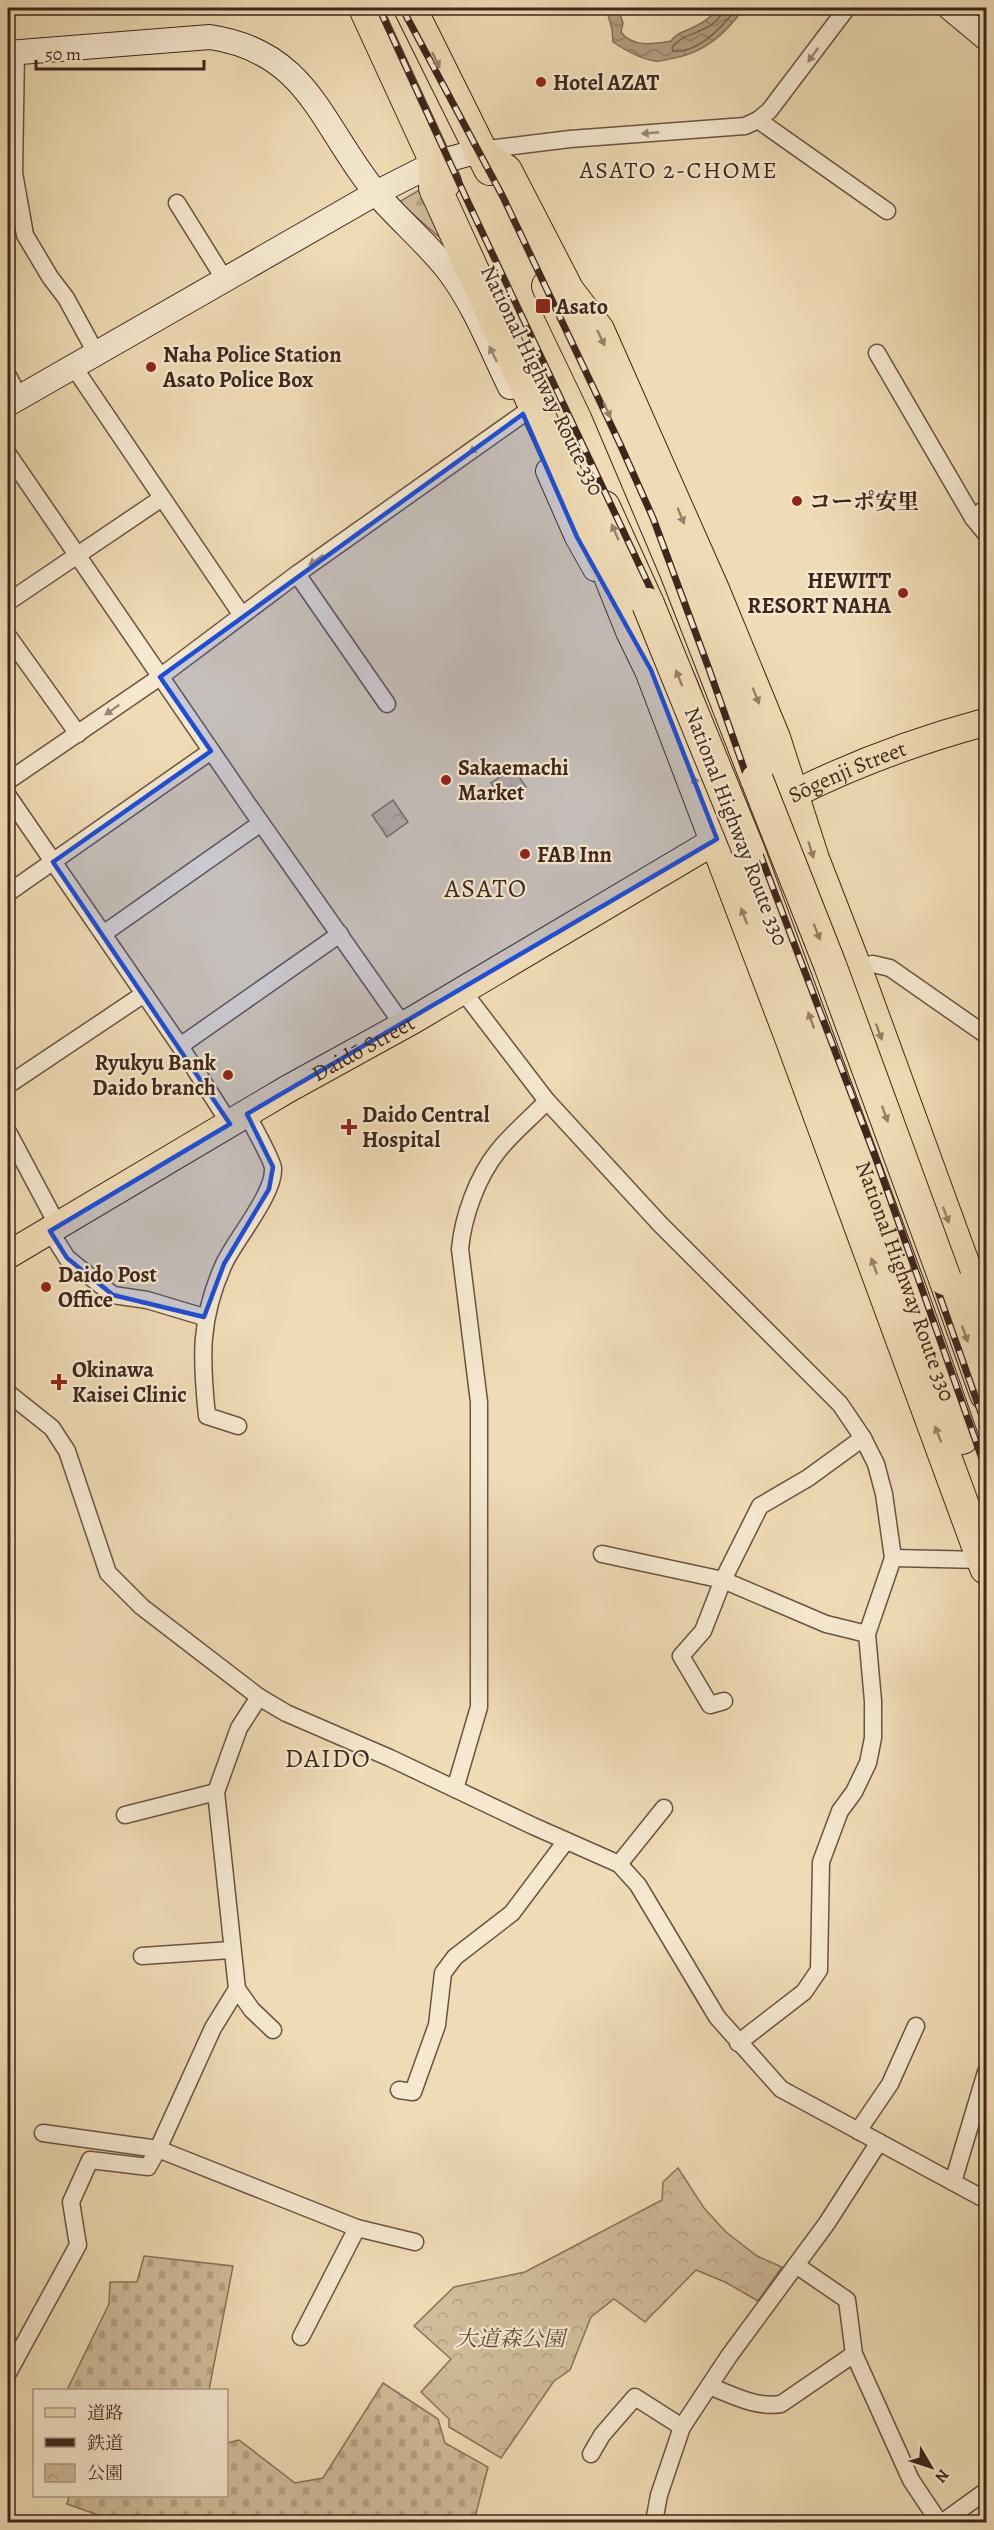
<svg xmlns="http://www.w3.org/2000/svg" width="994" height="2530" font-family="Alegreya,'Noto Serif JP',serif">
	<defs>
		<pattern id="grass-tufts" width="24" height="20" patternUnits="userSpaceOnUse" patternTransform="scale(1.5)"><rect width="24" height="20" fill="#d1bc9b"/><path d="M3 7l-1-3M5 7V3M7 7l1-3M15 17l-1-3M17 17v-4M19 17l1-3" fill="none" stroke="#b4a185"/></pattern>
		<pattern id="forest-firs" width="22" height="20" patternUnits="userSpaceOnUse" patternTransform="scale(1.5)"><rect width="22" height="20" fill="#d1bc9b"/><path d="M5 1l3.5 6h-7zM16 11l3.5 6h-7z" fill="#b4a185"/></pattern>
		<pattern id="cemetery-stones" width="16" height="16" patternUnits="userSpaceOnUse" patternTransform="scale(1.5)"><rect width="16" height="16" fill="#d1bc9b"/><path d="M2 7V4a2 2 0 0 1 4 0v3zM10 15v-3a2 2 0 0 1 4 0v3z" fill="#b4a185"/></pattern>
		<pattern id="park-crowns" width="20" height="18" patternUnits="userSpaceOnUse" patternTransform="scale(1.5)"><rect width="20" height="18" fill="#d1bc9b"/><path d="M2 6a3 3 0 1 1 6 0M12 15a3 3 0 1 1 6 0" fill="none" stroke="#b4a185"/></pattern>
		<pattern id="water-waves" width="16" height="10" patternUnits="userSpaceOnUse" patternTransform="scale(1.5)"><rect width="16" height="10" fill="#b39d81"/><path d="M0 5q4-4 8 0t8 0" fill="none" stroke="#938069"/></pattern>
	</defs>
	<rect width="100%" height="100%" fill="#efdbb5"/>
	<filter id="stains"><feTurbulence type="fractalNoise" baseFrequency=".00333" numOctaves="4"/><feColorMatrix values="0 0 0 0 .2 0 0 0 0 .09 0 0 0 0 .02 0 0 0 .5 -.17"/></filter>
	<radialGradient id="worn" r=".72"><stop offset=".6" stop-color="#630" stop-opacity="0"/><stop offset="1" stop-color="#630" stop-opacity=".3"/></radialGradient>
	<path fill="url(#grass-tufts)" stroke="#88715c" stroke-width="1.5" d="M513,768L526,787L503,802L491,783Z"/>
	<path fill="url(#forest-firs)" stroke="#88715c" stroke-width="1.5" d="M426,186L448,230L438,236L399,202Z"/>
	<g fill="url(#cemetery-stones)" stroke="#88715c" stroke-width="1.5">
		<path d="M144,2256L233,2266L209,2390H67L109,2304L110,2282H137Z"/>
		<path d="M383,2383L438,2419L445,2443L488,2467L474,2521L466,2522H118L67,2504L69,2496H226L227,2443L239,2440L295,2483L323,2478Z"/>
	</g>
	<g fill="url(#park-crowns)" stroke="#88715c" stroke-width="1.5">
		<path d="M393,800L408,822L387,837L372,815Z"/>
		<path d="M678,2168L704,2208L726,2232L757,2256L782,2267L758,2301L725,2282L696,2270L645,2322L614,2299L591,2317L570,2370L554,2381L501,2458L449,2427V2419L421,2392L451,2359L414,2326L454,2287L525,2272L662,2200L663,2182Z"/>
	</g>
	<path fill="url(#water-waves)" stroke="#856d59" stroke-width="1.5" d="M606,8H618L623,23L621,32C632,48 655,44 671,41C678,31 686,32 696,26C706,21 712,16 719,8H744C726,33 705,53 674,58C668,59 661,62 655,61C640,59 625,50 613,42L612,29Z"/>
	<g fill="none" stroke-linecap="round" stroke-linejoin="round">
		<path stroke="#79624e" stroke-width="1.5" d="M723,8C721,26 697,31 683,38C679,40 676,44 672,47L673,51C698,54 723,26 737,8"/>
		<g stroke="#6b5342" stroke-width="19">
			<g id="street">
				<path d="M16,52L14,173L25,235L50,277L66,298L96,353"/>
				<path d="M758,120L887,211"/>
				<path d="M480,150L570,139L745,126L758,120L769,111L847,8"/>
				<path d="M177,203L225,280"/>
				<path d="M877,353L973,518"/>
				<path d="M73,366L241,614"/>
				<path d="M8,376L19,397"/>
				<path d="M8,454L247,803L403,1025"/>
				<path d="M986,508L973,518L986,534"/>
				<path d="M297,574L387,704"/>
				<path d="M8,602L162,498"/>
				<path d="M8,636L78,734"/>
				<path d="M8,781L160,677L297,574L523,414"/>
				<path d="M8,796L180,1046L230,1124"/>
				<path d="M8,893L211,751"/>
				<path d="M103,934L261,823"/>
				<path d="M855,967L873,964L890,968L986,1035"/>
				<path d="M462,990L547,1101L660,1224L840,1404L863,1438L876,1464L884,1494L893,1558L867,1634L873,1701V1738L868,1763L854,1792L840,1811L821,1862L819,1970L804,1992L738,2043"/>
				<path d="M180,1046L340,934"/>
				<path d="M8,1085L144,994"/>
				<path d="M8,1132L58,1226"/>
				<path d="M50,1231L67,1258L113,1295L147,1300L204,1317"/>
				<path d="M8,1393L52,1428L67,1451L108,1573L142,1607L259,1697L286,1713L390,1758L533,1826L619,1864L638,1885L717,2017L781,2089L986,2200"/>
				<path d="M238,1426L207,1416C201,1358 199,1319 224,1264C235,1240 275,1193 273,1168C272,1159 252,1125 247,1114"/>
				<path d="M602,1554L723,1580L760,1506L808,1478L863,1438"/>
				<path d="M893,1558L983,1560"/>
				<path d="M259,1697L239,1728L216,1792L237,1989L213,2028L158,2149L357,2228L415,2242"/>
				<path d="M724,1701L710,1705L681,1656L703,1631L723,1580L826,1624L867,1634"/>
				<path d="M455,1789L479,1707V1402L460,1249C463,1217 477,1177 498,1151C512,1133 531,1118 547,1101"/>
				<path d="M125,1815L216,1792"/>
				<path d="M619,1864L664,1808"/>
				<path d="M142,1956L231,1950"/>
				<path d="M237,1989L252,2010L273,2030"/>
				<path d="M399,2090L413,2092L437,2025L443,1973L455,1957L512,1913L566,1841"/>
				<path d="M858,2131L890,2084L916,2026"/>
				<path d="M953,2182L986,2072"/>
				<path d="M796,2265L847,2300L854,2354L911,2480L939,2522"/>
				<path d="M301,2337L357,2228"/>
				<path d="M8,2373L78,2245L71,2202L90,2160L148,2167L158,2149L43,2133"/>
				<path d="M709,2386C733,2395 755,2408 781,2404L854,2354"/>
				<path d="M591,2454L602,2435L635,2397L682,2427"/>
				<path d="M654,2522L659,2495L682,2427L729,2356L827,2223L879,2142"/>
				<path d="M943,2522L986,2491"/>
			</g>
		</g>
		<g stroke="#3f261c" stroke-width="26">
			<g id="secondary">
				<path d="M950,8L986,38"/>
				<path d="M8,53L210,37C309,52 321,126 376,193C399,220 426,242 448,270C474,304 491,348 510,387"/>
				<path d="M8,404L376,193L435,163L479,151"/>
				<path d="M548,471L577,537L595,569"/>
			</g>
		</g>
		<g stroke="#3f261c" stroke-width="29">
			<g id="primary">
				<path id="s1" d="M8,1255L286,1090L413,1020L794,794C856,763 919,740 986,722"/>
			</g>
		</g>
		<g stroke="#3f261c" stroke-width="34">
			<g id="highway">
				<path d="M365,8L445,182"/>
				<path d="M410,8L490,169"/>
				<path d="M479,151L506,171L568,291L598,330L714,592L774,738L813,859L855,967L986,1326"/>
				<path d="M435,163V188L591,529L632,631L651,670L790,1035L986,1568"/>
				<path d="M548,286L606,407L676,572L757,780"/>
				<path d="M604,507L648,604"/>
				<path id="s2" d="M748,849L911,1292L962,1438"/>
				<path d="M945,1279L986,1394"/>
			</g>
		</g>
		<use href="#street" stroke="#f5e8cf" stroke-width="16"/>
		<use href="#secondary" stroke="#f5e8cf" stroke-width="24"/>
		<use href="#primary" stroke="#efdbb5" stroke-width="27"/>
		<use href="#highway" stroke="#efdbb5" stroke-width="32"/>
		<g stroke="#3f261c" stroke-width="7">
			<g id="rail">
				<path d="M379,8L467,200L695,683L876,1159L986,1470"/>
				<path d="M402,8L503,197L620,444L653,518L709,669L761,817L910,1212L986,1427"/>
			</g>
		</g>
		<use href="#rail" stroke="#f5e8cf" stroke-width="4.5" stroke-dasharray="14" stroke-linecap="butt"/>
		<g stroke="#3f261c" stroke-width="34" stroke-linecap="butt">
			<g id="highway-bridge">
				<path d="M648,604L748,849"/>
				<path d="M757,780L830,965L945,1279"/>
			</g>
		</g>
		<use href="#highway-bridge" stroke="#efdbb5" stroke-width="32"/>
	</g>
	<defs><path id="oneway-solid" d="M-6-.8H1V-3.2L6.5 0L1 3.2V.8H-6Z" transform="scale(1.5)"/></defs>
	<g fill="#9a8776">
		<use href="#oneway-solid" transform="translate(813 55) rotate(126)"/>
		<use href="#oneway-solid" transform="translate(650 133) rotate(175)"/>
		<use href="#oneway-solid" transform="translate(493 354) rotate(-116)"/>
		<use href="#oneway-solid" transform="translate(476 448) rotate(145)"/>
		<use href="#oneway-solid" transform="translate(316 560) rotate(145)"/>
		<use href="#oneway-solid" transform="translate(112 710) rotate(145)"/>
	</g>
	<g fill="#978068">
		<use href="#oneway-solid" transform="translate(436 60) rotate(64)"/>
		<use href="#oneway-solid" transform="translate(601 338) rotate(64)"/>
		<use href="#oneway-solid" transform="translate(607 410) rotate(66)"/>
		<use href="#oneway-solid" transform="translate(681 516) rotate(67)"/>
		<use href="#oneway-solid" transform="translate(615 532) rotate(-114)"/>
		<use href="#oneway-solid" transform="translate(679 678) rotate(-112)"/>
		<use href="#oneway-solid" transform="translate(756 696) rotate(68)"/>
		<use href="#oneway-solid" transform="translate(696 784) rotate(-111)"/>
		<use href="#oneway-solid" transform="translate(811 850) rotate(73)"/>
		<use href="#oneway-solid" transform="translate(744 916) rotate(-111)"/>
		<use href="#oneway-solid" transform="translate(817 932) rotate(68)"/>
		<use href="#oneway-solid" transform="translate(811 1020) rotate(-110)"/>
		<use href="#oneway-solid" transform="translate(879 1032) rotate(70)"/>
		<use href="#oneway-solid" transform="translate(885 1114) rotate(70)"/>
		<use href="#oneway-solid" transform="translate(946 1215) rotate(70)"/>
		<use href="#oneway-solid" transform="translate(874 1266) rotate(-110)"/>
		<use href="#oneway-solid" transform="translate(965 1334) rotate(70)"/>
		<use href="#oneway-solid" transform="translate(938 1434) rotate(-111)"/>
	</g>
	<path fill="#1d4ed8" fill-opacity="0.2" stroke="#1d4ed8" stroke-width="4.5" stroke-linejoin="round" d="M523,414L577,537L651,670L717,839L247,1114L273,1167L269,1189L224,1264L204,1317L113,1295L67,1258L50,1231L230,1124L53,862L211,751L160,677Z"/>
	<g fill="#8f2418" stroke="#f5e8cf" stroke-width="2">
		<circle cx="541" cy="82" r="6"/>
		<rect x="535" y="298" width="16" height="16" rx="3"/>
		<circle cx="151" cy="367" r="6"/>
		<circle cx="797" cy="501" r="6"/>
		<circle cx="903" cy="593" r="6"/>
		<circle cx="446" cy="780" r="6"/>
		<circle cx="525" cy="854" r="6"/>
		<circle cx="228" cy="1075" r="6"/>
		<path d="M346 1118h6v6h6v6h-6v6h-6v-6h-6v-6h6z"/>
		<circle cx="46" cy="1287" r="6"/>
		<path d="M56 1373h6v6h6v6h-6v6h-6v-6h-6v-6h6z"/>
	</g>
	<g text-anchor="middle" stroke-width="4.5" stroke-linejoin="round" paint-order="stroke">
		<g font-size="22" font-weight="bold" fill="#3f261c" stroke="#f5e8cf" text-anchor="start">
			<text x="553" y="90">Hotel AZAT</text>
			<text x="556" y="314">Asato</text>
			<text x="163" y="362">Naha Police Station<tspan x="163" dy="25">Asato Police Box</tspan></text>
			<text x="809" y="509">コーポ安里</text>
			<text x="891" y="588" text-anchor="end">HEWITT<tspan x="891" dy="25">RESORT NAHA</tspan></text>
			<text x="458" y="775">Sakaemachi<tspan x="458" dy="25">Market</tspan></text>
			<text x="537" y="862">FAB Inn</text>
			<text x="216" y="1070" text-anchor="end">Ryukyu Bank<tspan x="216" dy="25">Daido branch</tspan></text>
			<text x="362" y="1122">Daido Central<tspan x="362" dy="25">Hospital</tspan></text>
			<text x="58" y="1282">Daido Post<tspan x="58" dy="25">Office</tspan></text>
			<text x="72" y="1377">Okinawa<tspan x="72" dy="25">Kaisei Clinic</tspan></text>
		</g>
		<g font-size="22" fill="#3f261c" stroke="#f5e8cf">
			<text transform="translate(543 380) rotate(64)" y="8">National Highway Route 330</text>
			<text dy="8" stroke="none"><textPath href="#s1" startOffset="969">Sōgenji Street</textPath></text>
			<text transform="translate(737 826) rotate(69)" y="8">National Highway Route 330</text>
			<text dy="8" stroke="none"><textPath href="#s1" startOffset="411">Daidō Street</textPath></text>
			<text dy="8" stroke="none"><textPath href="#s2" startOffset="460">National Highway Route 330</textPath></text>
		</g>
		<g font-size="22" font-style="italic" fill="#644c3c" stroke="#f5e8cf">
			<text x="510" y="2346">大道森公園</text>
		</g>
		<g font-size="24" letter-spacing="1.5" fill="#3f261c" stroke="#f5e8cf">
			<text x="679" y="178">ASATO 2-CHOME</text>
		</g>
		<g font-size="26" letter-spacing="1.5" fill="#3f261c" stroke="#f5e8cf">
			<text x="486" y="897">ASATO</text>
			<text x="328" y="1767">DAIDO</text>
		</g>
	</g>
	<rect width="994" height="2530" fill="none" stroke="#efdbb5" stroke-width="30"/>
	<rect x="9" y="9" width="976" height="2512" fill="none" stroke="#3f261c" stroke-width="3"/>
	<rect x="15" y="15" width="964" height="2500" fill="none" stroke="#3f261c" stroke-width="1.5"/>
	<rect x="33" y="2389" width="195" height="108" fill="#f5e8cf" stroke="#ac9a87" stroke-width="1.5"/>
	<rect x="45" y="2408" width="30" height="9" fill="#efdbb5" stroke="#ac9a87" stroke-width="1.5"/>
	<text x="87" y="2419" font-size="18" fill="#3f261c">道路</text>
	<rect x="45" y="2438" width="30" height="9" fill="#3f261c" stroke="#ac9a87" stroke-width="1.5"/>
	<text x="87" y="2449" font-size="18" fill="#3f261c">鉄道</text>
	<rect x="45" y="2464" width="30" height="18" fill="url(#park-crowns)" stroke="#ac9a87" stroke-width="1.5"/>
	<text x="87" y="2479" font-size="18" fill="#3f261c">公園</text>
	<g transform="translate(931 2467) rotate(129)" stroke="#f5e8cf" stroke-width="4.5" paint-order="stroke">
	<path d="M0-4.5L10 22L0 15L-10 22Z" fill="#3f261c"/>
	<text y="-9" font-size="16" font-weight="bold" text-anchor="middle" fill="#3f261c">N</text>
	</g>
	<path d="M36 60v9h168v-9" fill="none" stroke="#3f261c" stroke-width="3"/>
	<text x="45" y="60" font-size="18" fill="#3f261c" stroke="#f5e8cf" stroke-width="4.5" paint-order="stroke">50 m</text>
	<rect width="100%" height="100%" filter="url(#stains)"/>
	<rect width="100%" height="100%" fill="url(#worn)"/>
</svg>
